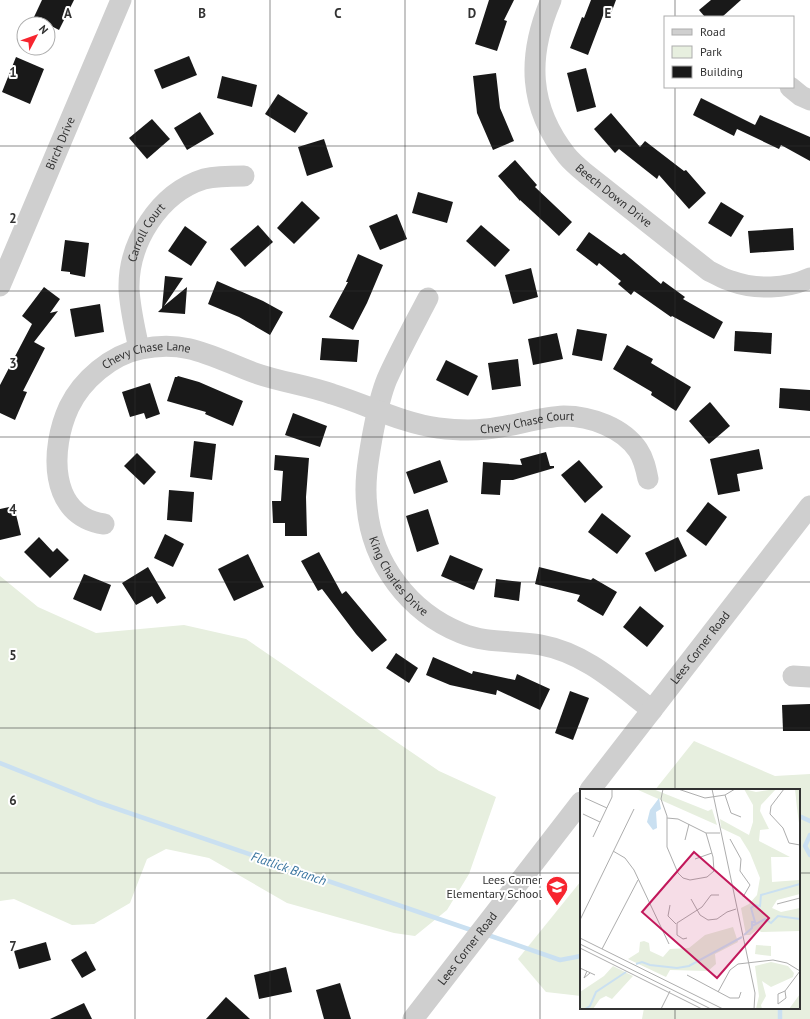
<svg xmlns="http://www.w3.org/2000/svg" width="810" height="1019" font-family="'PT Sans',sans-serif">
	<rect width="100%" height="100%" fill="#fff"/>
	<g fill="#e7efdf">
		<path d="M0,576L38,607L96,633L184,625L246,639L439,771L496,797L469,874L447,910L415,936L394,933L287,903L209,858L166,849L147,859L130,903L94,924L72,925L14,899L0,901Z"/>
		<path d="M694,741L775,776L810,774V1019H642L644,1008H799V790H655Z"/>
		<path d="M581,881V996L546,992L518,959Z"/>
	</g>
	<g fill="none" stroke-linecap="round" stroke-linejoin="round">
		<g stroke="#cae0f1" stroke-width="4.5">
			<path d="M0,763L97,802L474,931"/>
			<path d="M799,816L810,821"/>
			<path d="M810,835L805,846L810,855"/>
			<path d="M485,934L560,960L581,956"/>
			<path d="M780,1008V1019"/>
		</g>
	</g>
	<g fill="#191919">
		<path d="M42,0H74L59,30L34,17Z"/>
		<path d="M489,0H514L504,20L507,21L497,51L475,44Z"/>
		<path d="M591,0H616L610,16L604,13L588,55L570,48L582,17L584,18Z"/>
		<path d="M711,0H741L722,17H705L699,10Z"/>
		<path d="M189,56L197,75L162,89L154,70Z"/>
		<path d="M16,57L44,69L30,104L2,92Z"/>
		<path d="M586,68L596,107L577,112L567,73Z"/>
		<path d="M496,73L500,108L514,141L493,150L477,113L473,76Z"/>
		<path d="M222,76L257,85L252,107L217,98Z"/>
		<path d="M278,94L308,113L295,133L265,114Z"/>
		<path d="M701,98L755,125L760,115L810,137V161L781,145L779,149L737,129L734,136L693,115Z"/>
		<path d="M200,112L214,134L187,150L174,128Z"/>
		<path d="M611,113L640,147L645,141L684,171L686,170L706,193L689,209L659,175L657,179L619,149L615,153L594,129Z"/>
		<path d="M152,119L170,139L147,159L129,138Z"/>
		<path d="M324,139L333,167L307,176L298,147Z"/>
		<path d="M515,160L537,185L535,187L572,222L559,236L520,200V201L498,176Z"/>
		<path d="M418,192L453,202L447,223L412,213Z"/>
		<path d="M302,201L320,218L294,244L277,228Z"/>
		<path d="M721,202L744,216L731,237L708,223Z"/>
		<path d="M397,214L407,239L380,250L369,226Z"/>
		<path d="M258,225L273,242L245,267L230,249Z"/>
		<path d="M481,225L510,250L495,267L466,241Z"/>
		<path d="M185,226L207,242L191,266L168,251Z"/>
		<path d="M793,228L794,250L750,253L748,231Z"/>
		<path d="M589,232L621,255L624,253L661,284L663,281L685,297L683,299L723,322L714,339L672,316L671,317L634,291L631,295L618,284L621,281L599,263L597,266L576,250Z"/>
		<path d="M65,240L89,243L85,277L70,274V272L61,271Z"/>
		<path d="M358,254L383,265L367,303L353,330L329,317L348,282H346Z"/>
		<path d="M531,268L538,297L513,304L505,275Z"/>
		<path d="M165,276L183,278L164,306L187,287L185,314L158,312L162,308Z"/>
		<path d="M217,281L263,301L283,312L270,335L239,317L208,304Z"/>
		<path d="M44,287L60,299L50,313L58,311L34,342L45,348L23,391L27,392L15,420L0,413V385L32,324L22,316Z"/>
		<path d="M100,304L104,332L75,337L70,309Z"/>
		<path d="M577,329L607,334L602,361L572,355Z"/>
		<path d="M735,331L772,333L771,354L734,351Z"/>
		<path d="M557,333L563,359L533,365L528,339Z"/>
		<path d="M322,338L359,340L357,362L320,360Z"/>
		<path d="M627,345L653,359L651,363L691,387L676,411L651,395L652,392L613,369Z"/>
		<path d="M518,359L521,386L492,390L488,363Z"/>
		<path d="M446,360L478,376L468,396L436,380Z"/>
		<path d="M178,376L199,382L243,401L233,426L205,414L206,412L167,401L175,377H177Z"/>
		<path d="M150,383L160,414L146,419L144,413L130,417L122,392Z"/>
		<path d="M780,388L810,390V411L779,408Z"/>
		<path d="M710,402L730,426L709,444L689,421Z"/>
		<path d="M293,413L327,426L320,447L285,435Z"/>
		<path d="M194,441L216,444L212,480L190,477Z"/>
		<path d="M759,449L763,469L737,474L740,491L718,495L710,459Z"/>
		<path d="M546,452L550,466H554V468L513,480H501L500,495L481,494L483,462L522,465L520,459Z"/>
		<path d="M137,453L156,472L144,485L124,466Z"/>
		<path d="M275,455L309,458L306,497L307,536H285V523H273L272,501H281L283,471L274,470Z"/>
		<path d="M440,460L448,482L414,494L406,472Z"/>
		<path d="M579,460L603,487L585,503L561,475Z"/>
		<path d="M169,490L194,492L192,522L167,520Z"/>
		<path d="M708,502L727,517L706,546L686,531Z"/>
		<path d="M14,506L21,535L0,540V509Z"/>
		<path d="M428,509L439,544L417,552L406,516Z"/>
		<path d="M602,513L631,536L617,554L588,532Z"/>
		<path d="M165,534L184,544L173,567L154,558Z"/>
		<path d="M39,537L53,552L57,548L69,560L50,578L24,552Z"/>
		<path d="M678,537L687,556L655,572L645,553Z"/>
		<path d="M319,552L342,594L346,591L387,640L372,652L356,634L322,589L318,591L301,561Z"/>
		<path d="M248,554L264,587L234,601L218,569Z"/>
		<path d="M450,555L483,569L474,590L441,576Z"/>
		<path d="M148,567L166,598L157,604L152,596L136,605L122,583Z"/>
		<path d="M539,567L591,580L593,578L617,592L603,616L577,601L580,595L535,584Z"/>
		<path d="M84,574L111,585L101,611L73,599Z"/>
		<path d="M496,579L521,582L519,601L494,597Z"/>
		<path d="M640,606L664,626L647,647L623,627Z"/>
		<path d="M396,653L418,668L409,683L386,668Z"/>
		<path d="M433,657L472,674L473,671L515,680L517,674L550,689L540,710L497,690L496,695L450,685L426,675Z"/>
		<path d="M570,691L589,698L573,740L555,733Z"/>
		<path d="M810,704V731H783L782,705Z"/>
		<path d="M46,942L51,960L19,969L14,951Z"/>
		<path d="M86,951L96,970L82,978L71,960Z"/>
		<path d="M286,967L292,992L259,999L254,975Z"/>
		<path d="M340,983L351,1019H324L316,990Z"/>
		<path d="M226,997L250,1019H206Z"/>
		<path d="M84,1003L92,1019H50Z"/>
	</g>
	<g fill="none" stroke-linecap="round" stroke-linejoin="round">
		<g stroke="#cfcfcf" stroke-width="21">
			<path id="s1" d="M551,0C527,56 528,107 567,156C572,162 579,168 585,173L709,271C716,274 723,279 731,281C756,290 786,289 810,278"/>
			<path d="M790,87L801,96L810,100"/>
			<path id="s2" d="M0,286L121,0"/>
			<path id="s3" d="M428,298C414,325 399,352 387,379C379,398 376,418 372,438C368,461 364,483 367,507C372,563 409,612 461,633C487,644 514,640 541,645C585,653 618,684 652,710"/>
			<path id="s4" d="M139,349C135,329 130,309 129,289C128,243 159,193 204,179C217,176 230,176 244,176"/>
			<path id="s5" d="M104,524C48,516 50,448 69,407C82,380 111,355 141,349C188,339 214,358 255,373C280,382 307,385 332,394C368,405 401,423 438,428C454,430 470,431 486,429C512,427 538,417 564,416C591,416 623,428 638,450C644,459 646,469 648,479"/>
			<path d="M793,676L810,677"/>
			<path id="s6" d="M590,790L810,506"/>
			<path id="s7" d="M413,1019L581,802"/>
		</g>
	</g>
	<path fill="none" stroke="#323232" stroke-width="1" stroke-opacity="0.55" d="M135,0V1019M270,0V1019M405,0V1019M540,0V1019M675,0V17M675,87V790M0,146H810M0,291H810M0,437H810M0,582H810M0,728H810M0,873H581M799,873H810M675,1008V1019"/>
	<defs>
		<g id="school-pin" transform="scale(1.15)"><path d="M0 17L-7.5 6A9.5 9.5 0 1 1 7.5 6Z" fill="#f7252f" stroke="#fff"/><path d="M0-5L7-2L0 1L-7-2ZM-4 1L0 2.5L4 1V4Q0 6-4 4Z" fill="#fff"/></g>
	</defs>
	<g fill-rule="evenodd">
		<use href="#school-pin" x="557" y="887"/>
	</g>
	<g text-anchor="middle" stroke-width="4" stroke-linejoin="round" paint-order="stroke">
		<g font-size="12" fill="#323232" stroke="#fff">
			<text dy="4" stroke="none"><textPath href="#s2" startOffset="155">Birch Drive</textPath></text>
			<text dy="4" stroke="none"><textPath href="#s1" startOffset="227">Beech Down Drive</textPath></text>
			<text dy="4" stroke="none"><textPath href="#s4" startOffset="121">Carroll Court</textPath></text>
			<text dy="4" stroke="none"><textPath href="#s5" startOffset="242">Chevy Chase Lane</textPath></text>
			<text dy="4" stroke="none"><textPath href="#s5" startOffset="638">Chevy Chase Court</textPath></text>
			<text dy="4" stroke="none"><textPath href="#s3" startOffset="299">King Charles Drive</textPath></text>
			<text dy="4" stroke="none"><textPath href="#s6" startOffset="180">Lees Corner Road</textPath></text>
			<text dy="4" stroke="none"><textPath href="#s7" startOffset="89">Lees Corner Road</textPath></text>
		</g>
		<g font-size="12" fill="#323232" stroke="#fff" text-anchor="end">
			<text x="542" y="884">Lees Corner<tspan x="542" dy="14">Elementary School</tspan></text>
		</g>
		<g font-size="13" font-style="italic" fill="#36729e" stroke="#fff">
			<text transform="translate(289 868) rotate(19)" y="5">Flatlick Branch</text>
		</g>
	</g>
	<g transform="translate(580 789)">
		<rect width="220" height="220" fill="#fff"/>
		<path d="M56,0H73L128,22L132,20L137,36ZM164,0L176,3L196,0L181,16L180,22L189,40L180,41L179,52L210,68H191L192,93L219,91L220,105L197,111L192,119L201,123L220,119V142L181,143L178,140L170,146H166L161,119L169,115L177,106L180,89L170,64L160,48L141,39L140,30L169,46L173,33V16ZM215,0H220V42L217,19ZM153,138L158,153L135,165L136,175L128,182L90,181L86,188L48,170L59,163L60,153L64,152L69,154L70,162L83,168L90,160L109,159L125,146ZM176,156L191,157V167L175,165ZM191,173L208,177L214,184L213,188L191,198L182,192L186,207L181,216L182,220H176L179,207L175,177ZM33,177L53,187L32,210L26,207L20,210L13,220H0V203L24,187ZM220,205V220H209Z" fill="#e7efdf"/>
		<path d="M79,9L81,20L76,23L77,39L73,41L67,33L70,21Z" fill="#cae0f1"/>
		<path fill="none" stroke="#cae0f1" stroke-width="2" d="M172,137L185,130L191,134L198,127L220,130M164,146L172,139V133H175L171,119L175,116L180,117L181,106L220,95M56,175L62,173L70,176L97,179L109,177L162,148M5,220L10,217L16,203L46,183"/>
		<path fill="none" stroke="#adadad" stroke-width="1" d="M83,0L81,10L87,27V58L98,84L103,89L110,91L127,88L134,82L133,68L126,44M98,0L125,9L145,6L155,0M132,0L175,204L174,220M204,0L191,17L190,25L203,39L209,54L220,56M145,6L151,24L161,28M5,9L27,19M3,25L20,33M87,29L98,30L126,44H140M13,48L32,8V0M150,50L161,70L160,82L170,96L163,108M105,51L109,35M33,62L45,69L54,81L89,155M115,70L132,64M111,110L120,126L128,131L137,130L147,123L156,120M197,115L220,109M90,116L88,127L96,135M0,131L54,20M0,149L143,220M107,149L103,150L97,146V134L122,118L131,106H139M0,155L131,220M0,159L122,220M22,160L58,91M0,179L15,186M7,182L4,189L10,184M107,186L150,209H159L161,203M205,202L206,209L198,215V205L205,202L220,182M138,203L150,181L158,175L193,171L207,174L220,182M81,220L90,202"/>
		<path fill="#c2185b" fill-opacity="0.15" stroke="#c2185b" stroke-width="2" d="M114,63L189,129L137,189L62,123Z"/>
		<rect width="220" height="220" fill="none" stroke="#323232" stroke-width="2"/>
	</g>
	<g font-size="13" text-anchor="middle" font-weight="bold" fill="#323232" stroke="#fff" stroke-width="4" stroke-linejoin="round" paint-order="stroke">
		<text x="68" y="18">A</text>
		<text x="202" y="18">B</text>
		<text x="338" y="18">C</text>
		<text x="472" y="18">D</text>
		<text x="608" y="18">E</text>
		<text x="13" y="77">1</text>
		<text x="13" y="223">2</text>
		<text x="13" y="368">3</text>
		<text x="13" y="514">4</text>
		<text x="13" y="660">5</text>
		<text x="13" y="805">6</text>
		<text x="13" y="951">7</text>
	</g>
	<rect x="664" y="16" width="130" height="72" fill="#ffffff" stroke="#adadad"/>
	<rect x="672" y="29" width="20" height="6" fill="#cfcfcf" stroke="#adadad"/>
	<text x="700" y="36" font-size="12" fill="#323232">Road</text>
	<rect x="672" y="46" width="20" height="12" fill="#e7efdf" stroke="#adadad"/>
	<text x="700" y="56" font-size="12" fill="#323232">Park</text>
	<rect x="672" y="66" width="20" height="12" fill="#191919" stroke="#adadad"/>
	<text x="700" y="76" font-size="12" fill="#323232">Building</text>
	<g transform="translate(36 36) rotate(49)"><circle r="19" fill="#ffffff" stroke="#adadad"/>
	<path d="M0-3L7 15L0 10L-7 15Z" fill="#f7252f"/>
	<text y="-6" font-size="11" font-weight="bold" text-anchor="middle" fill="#323232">N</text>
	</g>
</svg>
